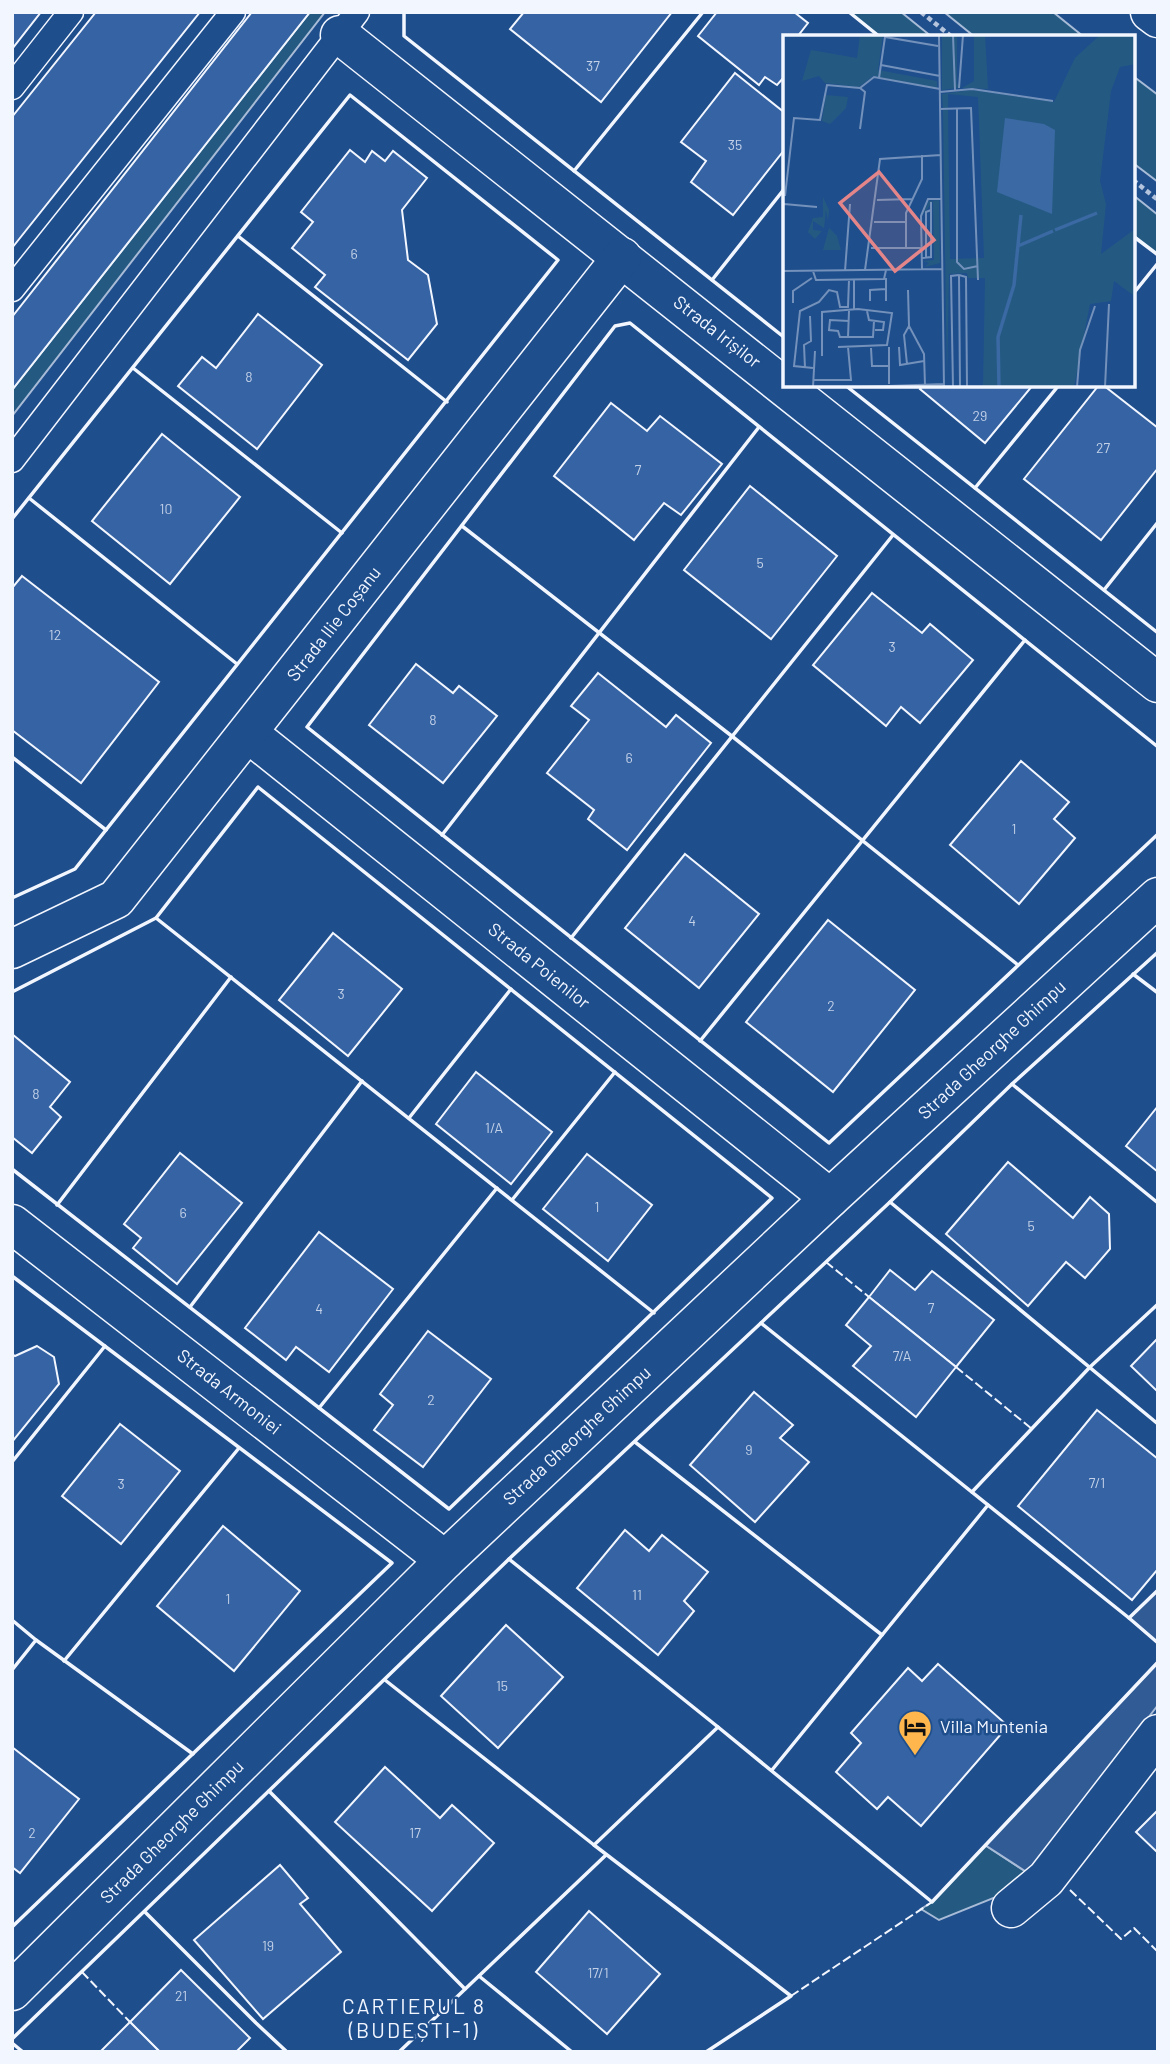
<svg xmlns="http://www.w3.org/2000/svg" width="1170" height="2064" font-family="Barlow,sans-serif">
	<rect width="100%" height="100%" fill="#1f4e8c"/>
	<g fill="#245a82" stroke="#a8bbd7" stroke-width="2">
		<path d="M310,12H325L12,416V390Z"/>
		<path d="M849,12H901L932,37H880Z"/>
		<path d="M944,12H1053L1084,37H975Z"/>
		<path d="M1133,76L1158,95V182L1133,163Z"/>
		<path d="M1133,195L1158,215V255L1133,236Z"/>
		<path d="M985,1845L1028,1873L1006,1893L939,1920L921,1909L932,1902Z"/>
	</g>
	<g fill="#305b95" stroke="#a8bbd7" stroke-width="2">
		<path d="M1158,1590V1643L1129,1618Z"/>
		<path d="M1158,1662V1705L1028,1873L985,1845Z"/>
	</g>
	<g fill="#3563a3" stroke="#f2f6ff" stroke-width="2">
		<path d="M12,12H41L12,49Z"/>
		<path d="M96,12H200L12,248V117Z"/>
		<path d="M252,12H310L12,390V317Z"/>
		<path d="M524,12H672L601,102L510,29Z"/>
		<path d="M717,12H794L808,23L797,37H785V76L777,85L765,77L759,85L698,36Z"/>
		<path d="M735,73L785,113V149L733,215L691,182L706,161L681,142Z"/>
		<path d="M350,150L365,162L372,151L385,161L393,151L427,178L402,210L408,260L428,275L437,324L408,360L315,287L325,275L292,248L313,222L301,212Z"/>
		<path d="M258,314L322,365L257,449L178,386L202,357L216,368Z"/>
		<path d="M923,385H1033L985,443L920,389Z"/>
		<path d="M1099,385H1103L1158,428V468L1101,540L1024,479Z"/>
		<path d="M611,403L647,431L660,416L722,464L681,515L664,503L634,540L554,476Z"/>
		<path d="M162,434L240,497L170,584L92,521Z"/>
		<path d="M750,486L837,556L771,639L684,570Z"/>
		<path d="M22,576L159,682L81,783L12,730V588Z"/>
		<path d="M872,593L922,633L930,624L973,660L920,723L901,707L886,726L813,665Z"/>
		<path d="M416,664L453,693L459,686L497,716L443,783L369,725Z"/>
		<path d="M598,673L666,727L676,715L711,743L627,850L588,819L594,810L547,773L589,720L571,706Z"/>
		<path d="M1021,761L1069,802L1054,819L1075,838L1019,904L950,845Z"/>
		<path d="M685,854L759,914L699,988L625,928Z"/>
		<path d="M828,920L915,990L833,1092L746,1022Z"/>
		<path d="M333,933L402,989L348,1056L279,1000Z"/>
		<path d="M12,1034L70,1082L50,1107L61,1117L32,1153L12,1137Z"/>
		<path d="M476,1072L552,1132L511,1184L436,1124Z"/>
		<path d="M1158,1106V1172L1126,1146Z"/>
		<path d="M180,1153L242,1203L177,1284L133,1248L141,1238L124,1224Z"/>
		<path d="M587,1154L652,1205L608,1261L543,1209Z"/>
		<path d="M1008,1162L1073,1218L1090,1197L1109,1214L1110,1249L1085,1278L1066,1262L1028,1306L946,1234Z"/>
		<path d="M319,1232L393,1289L329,1372L296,1347L286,1360L245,1328Z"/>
		<path d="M890,1270L915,1290L932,1271L994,1320L956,1367L869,1297Z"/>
		<path d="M869,1297L956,1367L916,1417L853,1366L871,1346L846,1325Z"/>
		<path d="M428,1331L491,1379L423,1467L374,1430L393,1405L380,1394Z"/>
		<path d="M1158,1338V1392L1131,1366Z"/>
		<path d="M37,1346L54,1357L59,1384L12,1442V1354L15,1356Z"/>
		<path d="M754,1392L793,1425L780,1438L809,1462L755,1522L690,1465Z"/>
		<path d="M1097,1410L1158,1459V1569L1132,1600L1018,1506Z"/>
		<path d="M120,1424L180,1471L121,1544L62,1496Z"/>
		<path d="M223,1526L300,1591L234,1671L157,1606Z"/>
		<path d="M625,1530L649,1551L662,1535L708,1572L684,1601L694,1611L658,1655L577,1588Z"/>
		<path d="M506,1625L563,1677L498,1748L441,1696Z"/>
		<path d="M938,1664L1008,1726L921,1826L888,1797L877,1809L836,1772L861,1743L851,1733L908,1668L922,1681Z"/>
		<path d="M12,1747L79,1799L20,1873L12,1867Z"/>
		<path d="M385,1767L440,1818L452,1805L494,1843L432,1911L335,1822Z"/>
		<path d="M1158,1810V1853L1136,1832Z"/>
		<path d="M280,1865L308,1898L300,1904L341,1952L263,2019L194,1940Z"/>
		<path d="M589,1911L660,1974L607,2034L536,1972Z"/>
		<path d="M181,1970L250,2038L236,2052H160L130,2022Z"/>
		<path d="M130,2022L160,2052H100Z"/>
	</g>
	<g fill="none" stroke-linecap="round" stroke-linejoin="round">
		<g stroke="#f2f6ff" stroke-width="27">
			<g id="lane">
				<path d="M12,87L71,12"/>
				<path d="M12,289L233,12"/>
				<path d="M12,460L357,12"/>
			</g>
		</g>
		<g stroke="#f2f6ff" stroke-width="41">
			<g id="street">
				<path d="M340,35L1158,683"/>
				<path d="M248,733L830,1198"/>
				<path d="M12,949L116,899L622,257"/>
				<path d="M12,1224L445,1560"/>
				<path d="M1011,1908L1046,1879L1158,1734"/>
				<path d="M12,1991L445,1560L830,1198L1158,897"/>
			</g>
		</g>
		<g stroke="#f2f6ff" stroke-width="41">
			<path id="primary" d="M1150,12L1158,18"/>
		</g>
		<g stroke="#b3c4dc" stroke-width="4.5" stroke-dasharray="5 3.5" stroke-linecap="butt">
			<path d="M921,12L952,37"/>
			<path d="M1133,180L1158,200"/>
		</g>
		<use href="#lane" stroke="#1f4e8c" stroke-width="24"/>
		<use href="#street" stroke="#1f4e8c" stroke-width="38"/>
		<use href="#primary" stroke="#1f4e8c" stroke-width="38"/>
		<g stroke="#f2f6ff" stroke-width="2" stroke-dasharray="9 3.5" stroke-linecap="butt">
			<path d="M826,1262L869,1297"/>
			<path d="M956,1367L1032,1429"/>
			<path d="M1070,1890L1121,1939L1134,1928L1158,1952"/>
			<path d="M82,1972L130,2022"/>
			<path d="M791,1996L932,1902"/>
		</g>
		<g stroke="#f2f6ff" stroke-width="3.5">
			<path d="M404,12V36L785,338"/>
			<path d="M849,12L880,37"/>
			<path d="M574,171L703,12"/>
			<path d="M238,236L447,402"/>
			<path d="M1133,236L1158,255"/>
			<path d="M712,280L785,188"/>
			<path d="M1133,294L1158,263"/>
			<path d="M133,368L342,533"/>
			<path d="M845,385L1158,633"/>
			<path d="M975,488L1059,385"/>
			<path d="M29,498L237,664"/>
			<path d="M12,519L350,95L558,260L75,869L12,898"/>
			<path d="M462,526L733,737L1018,965"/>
			<path d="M1104,590L1158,522"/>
			<path d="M1158,747L630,323L615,326L307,727L829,1143L1158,834"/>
			<path d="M12,757L106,830"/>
			<path d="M442,835L759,427"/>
			<path d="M156,918L654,1313"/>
			<path d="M571,938L893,535"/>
			<path d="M1133,974L1158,993"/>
			<path d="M12,992L156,918L258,787L772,1198L449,1509L12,1169"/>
			<path d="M700,1041L1025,640"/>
			<path d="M1012,1084L1158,1203"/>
			<path d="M409,1118L511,989"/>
			<path d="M512,1200L615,1072"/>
			<path d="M890,1202L1158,1424"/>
			<path d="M57,1205L231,977"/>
			<path d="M12,1276L392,1563L12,1927"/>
			<path d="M190,1307L362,1081"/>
			<path d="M761,1323L1129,1618"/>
			<path d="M319,1408L497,1188"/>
			<path d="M635,1442L882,1635"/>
			<path d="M12,1462L105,1346"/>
			<path d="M972,1492L1090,1367L1158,1304"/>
			<path d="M509,1559L718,1727"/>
			<path d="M1158,1590L1129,1618L1158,1643"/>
			<path d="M12,1620L36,1640L193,1754"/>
			<path d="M64,1661L239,1448"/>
			<path d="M12,1670L36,1640"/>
			<path d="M385,1680L594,1845"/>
			<path d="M772,1770L988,1505"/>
			<path d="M269,1791L465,1989"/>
			<path d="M145,1912L256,2023L287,2052"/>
			<path d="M479,1976L572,2052"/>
			<path d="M12,2039L509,1559L890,1202L1012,1084L1158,952"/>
			<path d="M12,2043L23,2052"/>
			<path d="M399,2052L606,1855"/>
			<path d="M706,2052L791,1996L594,1845L718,1727L932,1902L1158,1662"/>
		</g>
	</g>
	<defs>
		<g id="hotel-pin" transform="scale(1.75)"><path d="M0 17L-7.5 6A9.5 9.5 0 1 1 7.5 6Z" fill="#ffb74d" stroke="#1f4e8c"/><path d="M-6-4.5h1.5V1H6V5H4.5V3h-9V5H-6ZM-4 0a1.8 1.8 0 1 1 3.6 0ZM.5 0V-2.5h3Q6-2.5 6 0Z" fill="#111"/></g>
	</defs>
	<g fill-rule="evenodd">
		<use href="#hotel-pin" x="915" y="1727"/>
	</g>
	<g text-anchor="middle" stroke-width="5" stroke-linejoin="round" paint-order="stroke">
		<g font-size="14" fill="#c3d1e8">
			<text x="593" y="71">37</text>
			<text x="735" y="150">35</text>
			<text x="354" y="259">6</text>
			<text x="249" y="382">8</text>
			<text x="980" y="421">29</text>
			<text x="1103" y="453">27</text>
			<text x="638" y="475">7</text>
			<text x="166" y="514">10</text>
			<text x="760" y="568">5</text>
			<text x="55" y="640">12</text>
			<text x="892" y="652">3</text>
			<text x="433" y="725">8</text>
			<text x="629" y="763">6</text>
			<text x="1014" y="834">1</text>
			<text x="692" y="926">4</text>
			<text x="341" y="999">3</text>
			<text x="831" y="1011">2</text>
			<text x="36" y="1099">8</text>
			<text x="494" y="1133">1/A</text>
			<text x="597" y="1212">1</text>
			<text x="183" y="1218">6</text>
			<text x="1031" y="1231">5</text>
			<text x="931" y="1313">7</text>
			<text x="319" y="1314">4</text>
			<text x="902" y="1361">7/A</text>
			<text x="431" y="1405">2</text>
			<text x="749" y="1455">9</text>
			<text x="1097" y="1488">7/1</text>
			<text x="121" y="1489">3</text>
			<text x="637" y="1600">11</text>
			<text x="228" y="1604">1</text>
			<text x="502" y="1691">15</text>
			<text x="32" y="1838">2</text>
			<text x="415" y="1838">17</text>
			<text x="268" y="1951">19</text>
			<text x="598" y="1978">17/1</text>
			<text x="181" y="2001">21</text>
		</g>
		<g font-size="18" fill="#f2f6ff" stroke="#1f4e8c">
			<text transform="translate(717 332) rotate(38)" y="6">Strada Irișilor</text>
			<text transform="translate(334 624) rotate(-52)" y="6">Strada Ilie Coșanu</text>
			<text transform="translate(539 966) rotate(39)" y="6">Strada Poienilor</text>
			<text transform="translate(992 1050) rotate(-43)" y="6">Strada Gheorghe Ghimpu</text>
			<text transform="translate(229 1392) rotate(38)" y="6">Strada Armoniei</text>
			<text transform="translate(577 1436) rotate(-43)" y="6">Strada Gheorghe Ghimpu</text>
			<text transform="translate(172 1832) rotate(-45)" y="6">Strada Gheorghe Ghimpu</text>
		</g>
		<g font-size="18" fill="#f2f6ff" stroke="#1f4e8c" text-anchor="start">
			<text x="940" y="1733">Villa Muntenia</text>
		</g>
		<g font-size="21" letter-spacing="2" fill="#f2f6ff" stroke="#1f4e8c">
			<text x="414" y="2014">CARTIERUL 8<tspan x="414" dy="24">(BUDEȘTI-1)</tspan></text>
		</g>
	</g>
	<g transform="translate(783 35)">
		<rect width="352" height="352" fill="#1f4e8c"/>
		<path d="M77,0H100L95,35L154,46V53L90,41L76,52L42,48L36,41L19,46L28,15L74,23ZM159,0H174V49L178,50L174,53L159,55ZM191,0H202L205,54L179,53L191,46ZM317,0H352V29L337,32L328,56L317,146L323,169L318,219L352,194V352L350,260L331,246L328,266L307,269L291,352H200L202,243H185L184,238L166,239L164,349L160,75H165L167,224L201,223L195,62L165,59V73H160L159,59L189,55L271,67L292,23ZM43,60L65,62L63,73L47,89L39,86ZM40,162L46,175L45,186L43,175L41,193L30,186V195L39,196L32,204L25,197L30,183L40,182ZM156,165L157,228L142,232L146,228L140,226L151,225L150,166L139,181L146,166ZM46,193L54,201L58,215H40Z" fill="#245a82"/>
		<path d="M222,83L261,89L272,95L269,179L214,157Z" fill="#3b69a3"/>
		<path fill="none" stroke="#3b69a3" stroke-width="3.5" d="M272,195L314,178M235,211L270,196M216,352L215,302L231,250L238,180"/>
		<path fill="none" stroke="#7391ba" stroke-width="2" d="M156,0L161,352M170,0L172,55M98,30L157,41M96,43L102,2L155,11M77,53L91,42L157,54M77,53L82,57L77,94M176,53L180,0M157,57L189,54L270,66M174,73V227L181,234L195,231M157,74L188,73L195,245M0,158V185M2,161L11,83L37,85L44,50L77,53M94,165L129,164M1,169L34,172M91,187H123M88,213H138M123,213V178L139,144V120M139,223L148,222V167M143,223V177L148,175M139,234L138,181L145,164H158M82,235L97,124L158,120M0,236L159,234M30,236L33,245L101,244L103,235M62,236L67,169M176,240L183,242L184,352M176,240L177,352M103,243V266M71,245V274M125,255L126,291L141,319L142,350M87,266V255L103,254M10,268V256L29,243M84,276L86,285L101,287L100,295H92M66,286L47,285L46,295L55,296L57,302H90L91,286M65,302L66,276M106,312V349M116,312L117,330L141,326M88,313L89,331H105M39,321V277L75,274L109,278L104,310L55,312M124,329L121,300L126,291M22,333L21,310L28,306L27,281M30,333L11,331L17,276L36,267L46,255L54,257L57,272H65L66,245M30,345H68L65,312M30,352L32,316M78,352L161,349M170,352L168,241L176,240M294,352L297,315L312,271M322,352L326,269"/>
		<path fill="#e38589" fill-opacity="0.15" stroke="#e38589" stroke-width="3.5" d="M96,137L151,205L112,236L57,168Z"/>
		<rect width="352" height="352" fill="none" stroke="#f2f6ff" stroke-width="3.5"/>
	</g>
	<rect width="1170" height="2064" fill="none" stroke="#f2f6ff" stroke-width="28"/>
</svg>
